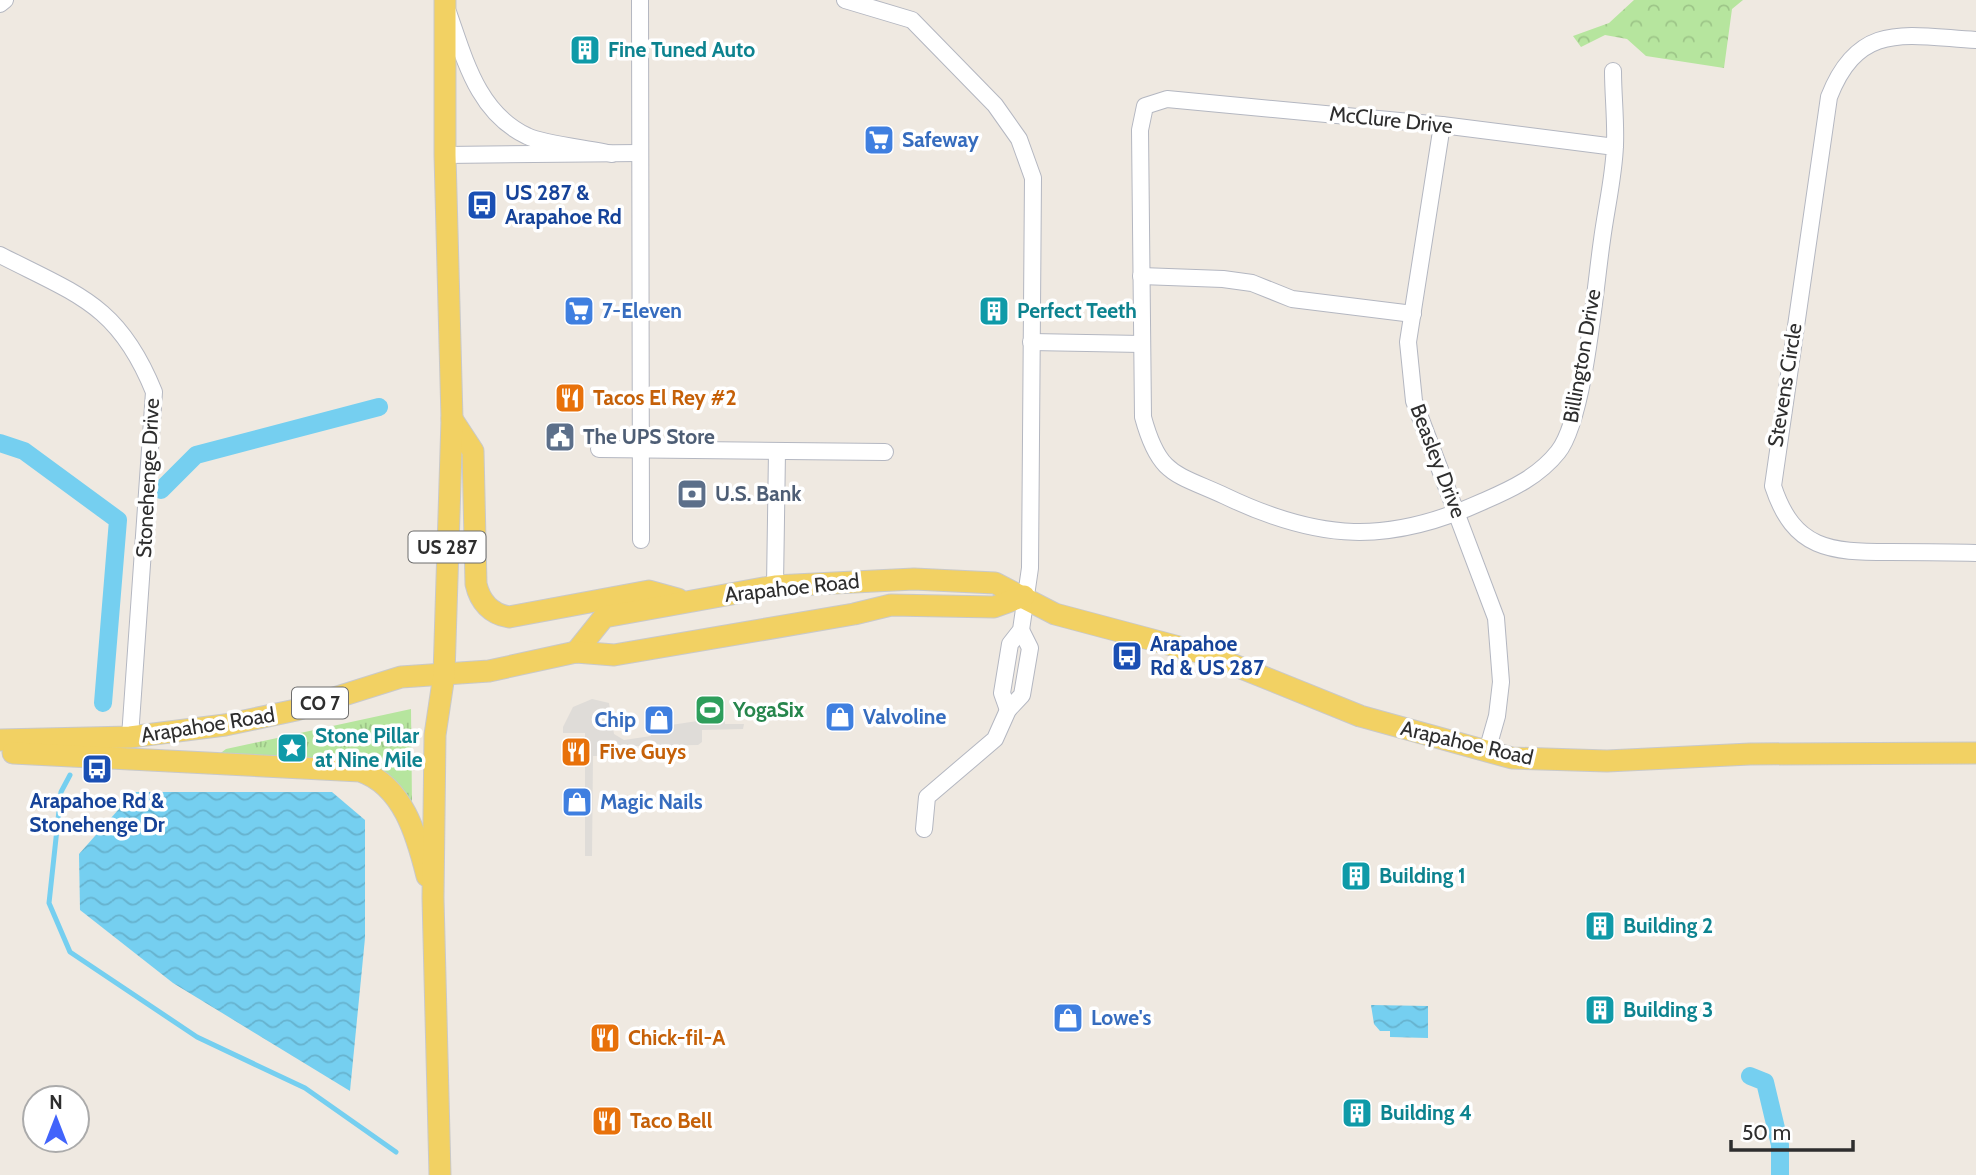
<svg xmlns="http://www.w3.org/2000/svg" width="1976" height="1175" font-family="Cabin,sans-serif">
	<defs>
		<pattern id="grass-tufts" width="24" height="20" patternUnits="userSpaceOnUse" patternTransform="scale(1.75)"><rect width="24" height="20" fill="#b6e59e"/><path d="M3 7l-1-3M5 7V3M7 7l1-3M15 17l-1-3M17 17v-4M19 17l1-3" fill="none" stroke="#9dc588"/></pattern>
		<pattern id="park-crowns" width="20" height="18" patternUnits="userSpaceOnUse" patternTransform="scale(1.75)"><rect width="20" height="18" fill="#b6e59e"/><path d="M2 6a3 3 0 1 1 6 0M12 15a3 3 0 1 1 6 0" fill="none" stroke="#9dc588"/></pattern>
		<pattern id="water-waves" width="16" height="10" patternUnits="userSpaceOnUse" patternTransform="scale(1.75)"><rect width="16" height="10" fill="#75cff0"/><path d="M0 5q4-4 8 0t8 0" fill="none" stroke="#66b2ce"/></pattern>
	</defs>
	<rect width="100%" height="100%" fill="#efe9e1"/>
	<path fill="url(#grass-tufts)" d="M411,709L412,805L392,780L218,755L226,749Z"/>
	<path fill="url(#park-crowns)" d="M1634,0H1743L1732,9L1724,68L1646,56L1627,39L1605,35L1581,47L1573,36L1609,23Z"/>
	<path fill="#dfdcd8" d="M592,699L609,703L614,734L624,740L651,736V728L724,717L725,724H744L743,729L702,730V742L698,745L637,746L611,751L607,756H593L592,856H585V733H563V727L573,707Z"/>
	<g fill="url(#water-waves)">
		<path d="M134,792H332L365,820V938L350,1091L173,983L80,910L79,854Z"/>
		<path d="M1371,1005L1428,1006V1038L1390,1037V1031H1380L1374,1024Z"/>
	</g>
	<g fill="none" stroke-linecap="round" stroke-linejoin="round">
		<path stroke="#75cff0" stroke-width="5" d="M70,775L61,792L49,903L70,952L197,1037L305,1088L396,1152"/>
		<g stroke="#75cff0" stroke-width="18">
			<path d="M0,443L24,451L118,520L103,703"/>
			<path d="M161,490L196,455L379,407"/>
			<path d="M1750,1076L1765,1082L1780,1145V1175"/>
		</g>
		<g stroke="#b4b7c1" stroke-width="18">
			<g id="minor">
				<path d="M640,0L641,540"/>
				<path d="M845,0L912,20L995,105L1019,139L1033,178L1030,568L1021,630L1010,644L1002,693L1008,710"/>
				<path d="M0,4L5,0"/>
				<path d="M448,12C465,60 478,113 527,136C543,144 592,149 612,154"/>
				<path d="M1976,40C1907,36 1859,20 1829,97L1773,486C1794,550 1830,552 1890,552C1919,552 1947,552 1976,553"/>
				<path d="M1613,71C1613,95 1616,120 1615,145C1614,176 1606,209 1602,240C1595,287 1585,418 1558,452C1539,476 1512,489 1484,501C1388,545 1319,541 1225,496C1175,473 1159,476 1143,417L1140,130L1145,106L1167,99L1442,125L1615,147"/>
				<path d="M1442,125L1408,342L1414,401L1496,618L1501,682L1497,716L1487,751"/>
				<path d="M445,155L640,153"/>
				<path d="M0,255C78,295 119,305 154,392L130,737"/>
				<path d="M1141,276L1223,279L1252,283L1292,299L1413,314"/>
				<path d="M1031,342L1142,344"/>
				<path d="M599,449L885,452"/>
				<path d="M775,586L777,451"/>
				<path d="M924,829L927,797L995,739L1008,710L1022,695L1030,648L1021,630"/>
			</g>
		</g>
		<g stroke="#c9c9c9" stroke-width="23">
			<g id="major">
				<path d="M452,419L473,451L476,584C480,602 491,614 509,617L649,591L678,599"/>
				<path d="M576,652L604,617L775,586L914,579L995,583L1055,614L1209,655L1360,716L1512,758L1607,761L1750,754L1976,753"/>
				<path d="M0,740L130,737L225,725L296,710L401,677L489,671L576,652L614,655L854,614L891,605L994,607L1024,596"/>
				<path d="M13,753L360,771C403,785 417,836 427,876"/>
				<path d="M440,1175L433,898L435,735L444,675L452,419L445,155V0"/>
			</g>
		</g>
		<use href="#minor" stroke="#fff" stroke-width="16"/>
		<use href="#major" stroke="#f2d163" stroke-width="21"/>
	</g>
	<defs>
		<g id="building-square" transform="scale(1.575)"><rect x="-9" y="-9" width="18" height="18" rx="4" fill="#0f9aa8" stroke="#fff"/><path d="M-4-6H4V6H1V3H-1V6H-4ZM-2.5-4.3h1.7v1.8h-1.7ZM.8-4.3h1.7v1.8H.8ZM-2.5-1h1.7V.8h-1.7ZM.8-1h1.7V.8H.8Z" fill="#fff"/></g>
		<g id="supermarket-square" transform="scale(1.575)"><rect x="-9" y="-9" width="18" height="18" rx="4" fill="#3f7fe0" stroke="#fff"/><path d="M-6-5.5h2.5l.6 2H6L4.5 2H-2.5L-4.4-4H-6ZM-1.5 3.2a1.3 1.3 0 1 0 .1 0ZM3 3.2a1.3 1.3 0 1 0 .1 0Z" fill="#fff"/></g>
		<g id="bus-square" transform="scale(1.575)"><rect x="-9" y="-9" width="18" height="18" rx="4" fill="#1a4fb4" stroke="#fff"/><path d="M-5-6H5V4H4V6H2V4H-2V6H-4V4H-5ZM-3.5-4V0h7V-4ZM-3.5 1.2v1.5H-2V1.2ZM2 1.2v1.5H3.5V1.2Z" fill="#fff"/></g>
		<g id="restaurant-square" transform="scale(1.575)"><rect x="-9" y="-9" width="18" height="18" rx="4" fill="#e8710a" stroke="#fff"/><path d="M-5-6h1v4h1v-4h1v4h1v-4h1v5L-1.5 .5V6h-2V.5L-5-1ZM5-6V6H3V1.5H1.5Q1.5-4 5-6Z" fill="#fff"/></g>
		<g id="civic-square" transform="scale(1.575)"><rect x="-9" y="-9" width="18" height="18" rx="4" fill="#5c6f8a" stroke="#fff"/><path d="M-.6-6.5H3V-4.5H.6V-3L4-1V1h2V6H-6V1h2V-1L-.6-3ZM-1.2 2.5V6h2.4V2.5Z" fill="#fff"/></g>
		<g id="bank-square" transform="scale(1.575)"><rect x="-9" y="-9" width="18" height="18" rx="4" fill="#5c6f8a" stroke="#fff"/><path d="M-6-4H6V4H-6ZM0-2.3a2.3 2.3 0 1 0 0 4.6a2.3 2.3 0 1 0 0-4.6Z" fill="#fff"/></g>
		<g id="stadium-square" transform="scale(1.575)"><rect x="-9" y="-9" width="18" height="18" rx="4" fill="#2e9e5b" stroke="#fff"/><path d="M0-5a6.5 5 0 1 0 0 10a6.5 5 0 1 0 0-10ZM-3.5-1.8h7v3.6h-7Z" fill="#fff"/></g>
		<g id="shop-square" transform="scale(1.575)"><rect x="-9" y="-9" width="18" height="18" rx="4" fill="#3f7fe0" stroke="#fff"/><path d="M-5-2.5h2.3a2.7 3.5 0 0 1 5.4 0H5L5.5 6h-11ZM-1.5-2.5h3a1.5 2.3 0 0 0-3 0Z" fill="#fff"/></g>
		<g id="sight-square" transform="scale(1.575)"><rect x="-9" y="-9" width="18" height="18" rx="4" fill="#0f9aa8" stroke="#fff"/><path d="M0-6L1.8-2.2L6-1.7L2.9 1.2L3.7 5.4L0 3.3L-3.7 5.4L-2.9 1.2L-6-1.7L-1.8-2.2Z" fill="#fff"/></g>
	</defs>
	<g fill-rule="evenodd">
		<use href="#building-square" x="585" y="50"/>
		<use href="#supermarket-square" x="879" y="140"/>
		<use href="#bus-square" x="482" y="205"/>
		<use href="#supermarket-square" x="579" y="311"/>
		<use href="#building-square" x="994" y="311"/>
		<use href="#restaurant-square" x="570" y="398"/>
		<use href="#civic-square" x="560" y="437"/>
		<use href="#bank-square" x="692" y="494"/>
		<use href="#bus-square" x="1127" y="656"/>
		<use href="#stadium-square" x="710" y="710"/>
		<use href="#shop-square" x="840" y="717"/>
		<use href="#shop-square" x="659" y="720"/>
		<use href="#sight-square" x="292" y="748"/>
		<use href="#restaurant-square" x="576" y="752"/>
		<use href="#bus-square" x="97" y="769"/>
		<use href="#shop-square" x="577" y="802"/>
		<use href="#building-square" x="1356" y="876"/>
		<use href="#building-square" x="1600" y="926"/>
		<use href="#building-square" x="1600" y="1010"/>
		<use href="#shop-square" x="1068" y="1018"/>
		<use href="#restaurant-square" x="605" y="1038"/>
		<use href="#building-square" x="1357" y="1113"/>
		<use href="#restaurant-square" x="607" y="1121"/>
	</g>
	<g text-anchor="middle" stroke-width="7" stroke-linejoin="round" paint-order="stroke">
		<g fill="#fff" stroke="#6d6d6d" stroke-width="2">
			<rect x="408.5" y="531.5" width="77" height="31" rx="5"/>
			<rect x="292" y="687.5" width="56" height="31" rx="5"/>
		</g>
		<g font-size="19" font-weight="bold" fill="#2e2e2e">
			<text x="447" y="554">US 287</text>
			<text x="320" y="710">CO 7</text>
		</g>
		<g font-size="21" font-weight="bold" fill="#0d838f" stroke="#fff" text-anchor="start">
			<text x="608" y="57">Fine Tuned Auto</text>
			<text x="1017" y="318">Perfect Teeth</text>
			<text x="315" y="743">Stone Pillar<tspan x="315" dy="24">at Nine Mile</tspan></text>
			<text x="1379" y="883">Building 1</text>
			<text x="1623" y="933">Building 2</text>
			<text x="1623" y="1017">Building 3</text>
			<text x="1380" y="1120">Building 4</text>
		</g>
		<g font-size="21" fill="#2e2e2e" stroke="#fff">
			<text transform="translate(1391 120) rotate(6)" y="7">McClure Drive</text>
			<text transform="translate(1582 356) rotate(-80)" y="7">Billington Drive</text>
			<text transform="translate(1785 385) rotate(-81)" y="7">Stevens Circle</text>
			<text transform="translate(1438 461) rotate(69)" y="7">Beasley Drive</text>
			<text transform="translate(148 478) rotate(-87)" y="7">Stonehenge Drive</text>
			<text transform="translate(792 588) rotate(-6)" y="7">Arapahoe Road</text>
			<text transform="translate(208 725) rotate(-9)" y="7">Arapahoe Road</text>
			<text transform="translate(1467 743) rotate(13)" y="7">Arapahoe Road</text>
		</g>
		<g font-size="21" font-weight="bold" fill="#366cbe" stroke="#fff" text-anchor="start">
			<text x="902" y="147">Safeway</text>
			<text x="602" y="318">7-Eleven</text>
			<text x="863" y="724">Valvoline</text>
			<text x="636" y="727" text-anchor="end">Chip</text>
			<text x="600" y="809">Magic Nails</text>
			<text x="1091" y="1025">Lowe's</text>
		</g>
		<g font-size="21" font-weight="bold" fill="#164399" stroke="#fff" text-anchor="start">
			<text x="505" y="200">US 287 &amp;<tspan x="505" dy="24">Arapahoe Rd</tspan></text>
			<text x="1150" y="651">Arapahoe<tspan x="1150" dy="24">Rd &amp; US 287</tspan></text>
			<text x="97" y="808" text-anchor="middle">Arapahoe Rd &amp;<tspan x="97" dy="24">Stonehenge Dr</tspan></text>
		</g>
		<g font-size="21" font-weight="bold" fill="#c56008" stroke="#fff" text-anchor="start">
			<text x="593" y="405">Tacos El Rey #2</text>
			<text x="599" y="759">Five Guys</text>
			<text x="628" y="1045">Chick-fil-A</text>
			<text x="630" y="1128">Taco Bell</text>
		</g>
		<g font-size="21" font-weight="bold" fill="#4e5e75" stroke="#fff" text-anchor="start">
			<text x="583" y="444">The UPS Store</text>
			<text x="715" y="501">U.S. Bank</text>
		</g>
		<g font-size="21" font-weight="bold" fill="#27864d" stroke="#fff" text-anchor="start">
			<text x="733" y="717">YogaSix</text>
		</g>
	</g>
	<g transform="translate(56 1119)"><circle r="33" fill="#ffffff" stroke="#ababab" stroke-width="2"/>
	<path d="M0-5L12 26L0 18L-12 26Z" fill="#4264fb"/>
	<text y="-10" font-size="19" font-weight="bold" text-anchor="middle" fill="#2e2e2e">N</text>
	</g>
	<path d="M1731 1140v10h122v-10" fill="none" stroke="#2e2e2e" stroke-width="3.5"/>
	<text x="1742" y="1140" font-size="21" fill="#2e2e2e" stroke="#ffffff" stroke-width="5" paint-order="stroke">50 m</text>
</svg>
